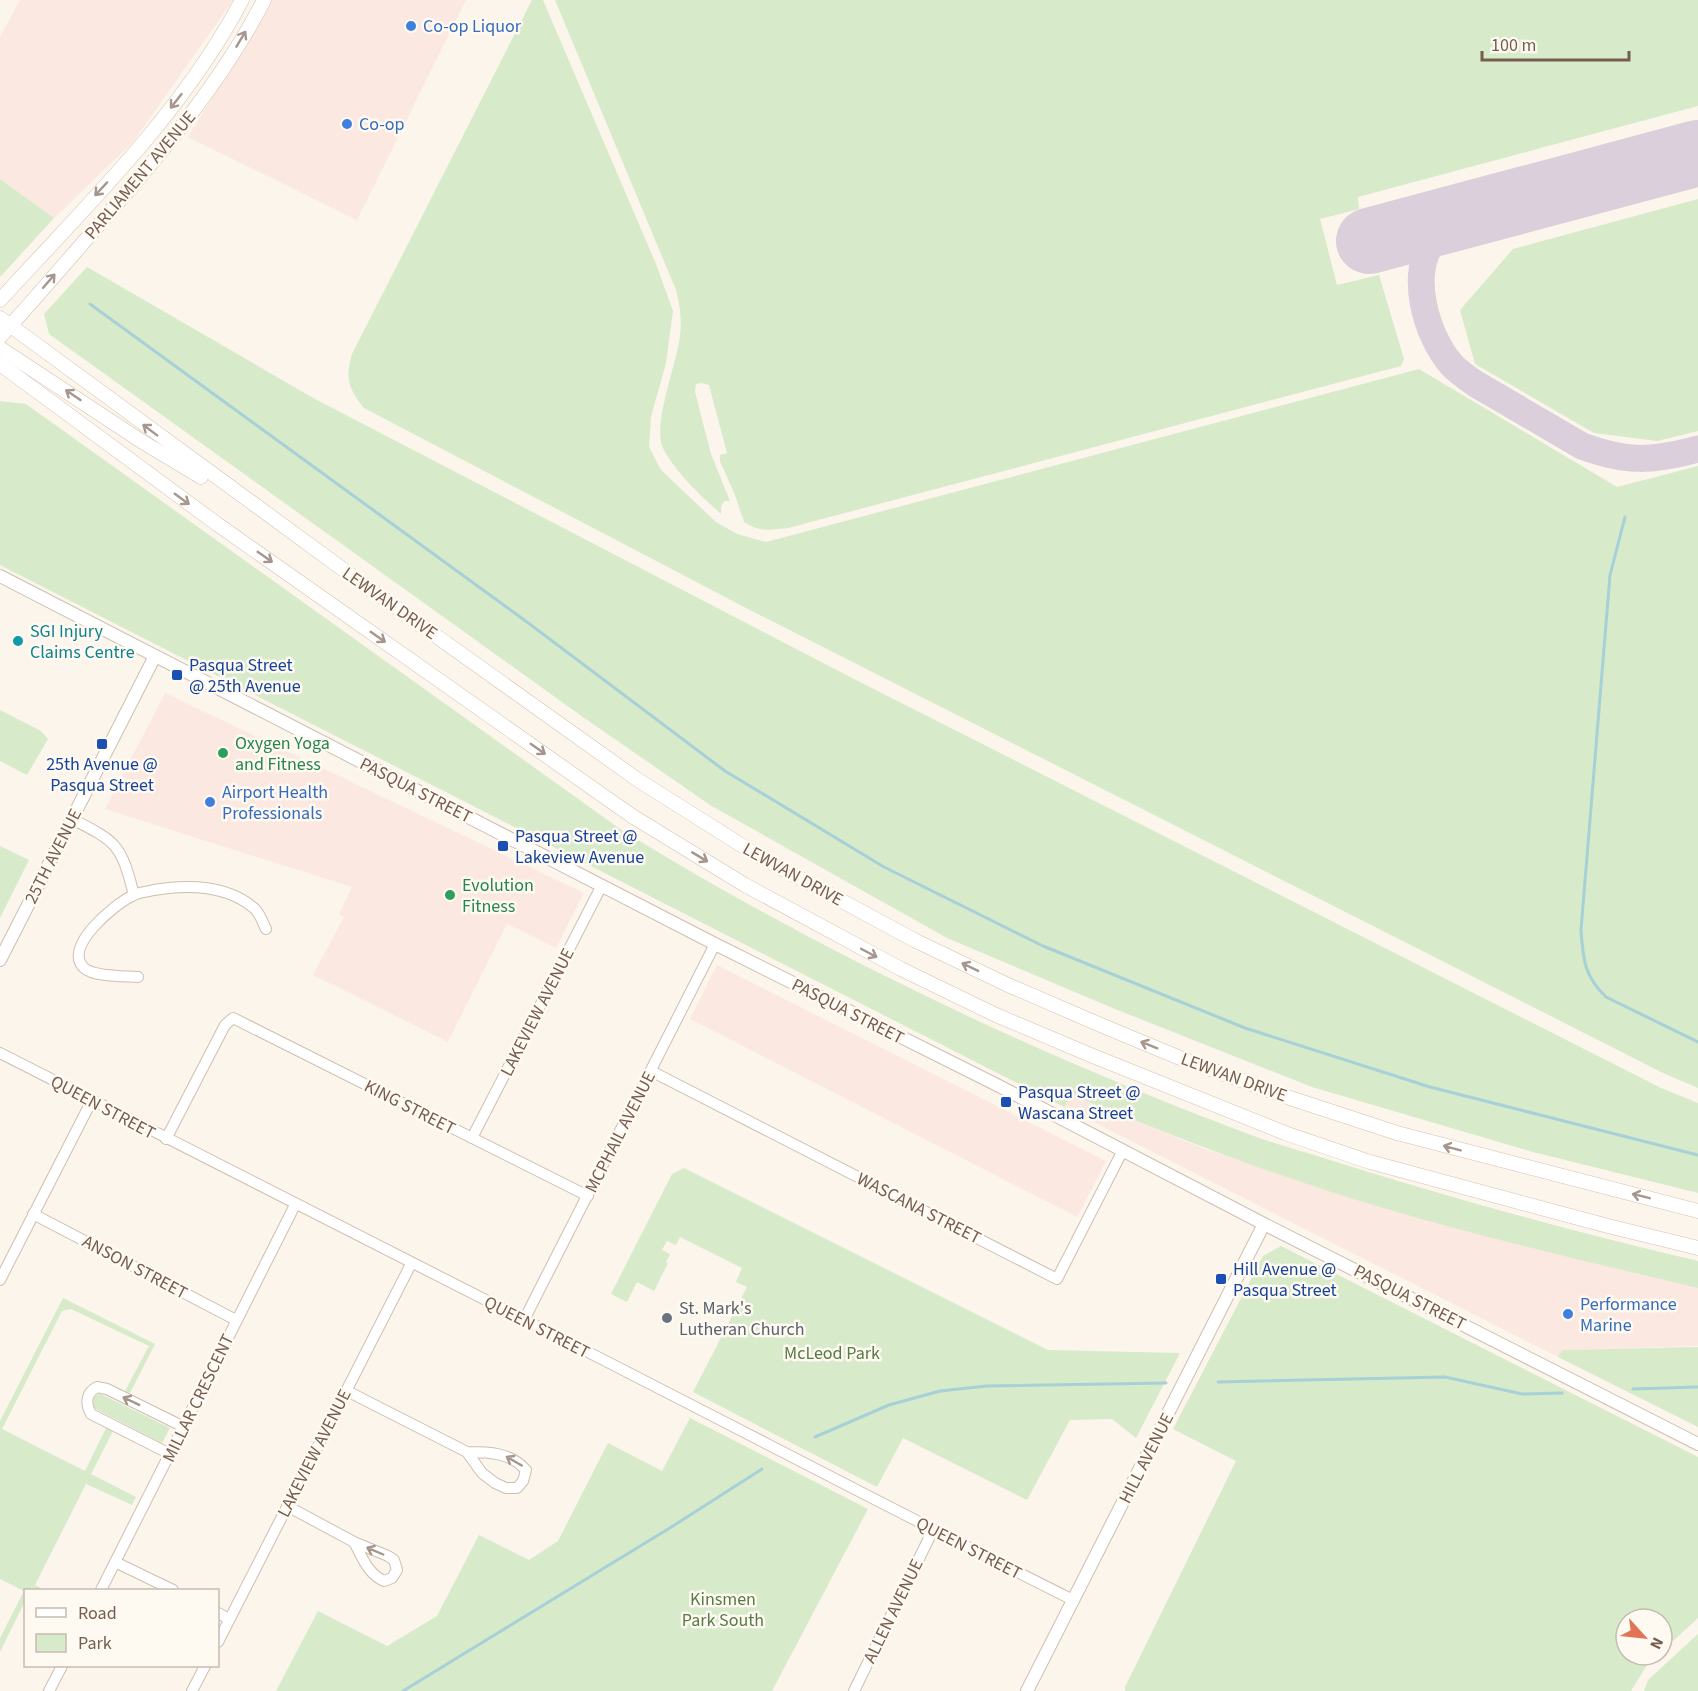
<svg xmlns="http://www.w3.org/2000/svg" width="1698" height="1691" font-family="'Source Sans 3',sans-serif">
	<rect width="100%" height="100%" fill="#fcf5ec"/>
	<g fill="#fbe8e0">
		<path d="M20,0H233L133,142L54,218L0,179V37Z"/>
		<path d="M272,0H466L357,220L188,137Z"/>
		<path d="M165,693L584,893L556,948L507,924L448,1042L313,975L344,917L339,914L352,887L105,809Z"/>
		<path d="M717,965L1106,1161L1077,1217L690,1019Z"/>
		<path d="M1070,1095L1205,1149L1372,1204L1522,1245L1698,1288V1346L1562,1350L1558,1357L1064,1107Z"/>
	</g>
	<g fill="#d7eaca">
		<path d="M532,0H543L656,264L673,311L666,363L651,417L649,447L661,470L716,522L737,534L766,542L1419,369L1617,487L1698,466V1088L1663,1073L746,608L364,408C348,387 345,380 352,354Z"/>
		<path d="M555,0H1698V106L1358,197L1359,209L1320,219L1337,285L1379,275L1404,359L1401,366L788,528C772,530 758,532 744,522L735,495L720,461V455L727,453L709,385L701,383L696,384L695,392L711,454L730,501H724L721,507V514C702,497 674,471 663,448C652,425 677,363 680,336C682,319 680,306 676,290Z"/>
		<path d="M0,179L54,218L0,277Z"/>
		<path d="M1698,199V431L1657,441L1594,433L1475,364L1460,310L1513,249Z"/>
		<path d="M87,267L315,399L856,680L1661,1088L1698,1103V1193L1533,1152L1312,1087L1115,1009L947,938L710,805L580,715L49,334L44,314Z"/>
		<path d="M0,401L26,404L623,831C819,951 1028,1051 1243,1132C1277,1145 1313,1154 1349,1166C1464,1202 1580,1233 1698,1261V1288C1589,1262 1480,1237 1373,1205C1270,1174 1170,1135 1071,1095L1064,1107L0,565Z"/>
		<path d="M0,710L41,731L48,739L27,775L0,761Z"/>
		<path d="M0,846L29,860L0,918Z"/>
		<path d="M684,1168L1048,1350L1180,1353L1136,1438L1112,1419L1070,1420L1027,1500L903,1438L877,1487L693,1392L747,1287L736,1282L742,1268L680,1237L676,1245L667,1241L662,1250L670,1254L666,1262L668,1263L654,1291L637,1282L627,1302L611,1294L672,1174Z"/>
		<path d="M1281,1246L1698,1457V1618L1662,1651V1619H1626V1655H1658L1647,1665L1631,1691H1125V1687L1236,1461L1173,1429L1263,1256Z"/>
		<path d="M63,1298L155,1344L130,1393L125,1391L149,1346L71,1309L62,1311L2,1429L85,1471L106,1428L113,1431L91,1474L136,1497L132,1505L86,1484L35,1585L44,1590H26L25,1601L0,1652V1638L24,1591L0,1579V1421Z"/>
		<path d="M1698,1347V1427L1558,1357L1562,1350Z"/>
		<path d="M99,1393L170,1428L162,1443L94,1408L93,1398Z"/>
		<path d="M690,1418L868,1509L772,1691H276L318,1611L387,1646L437,1616L479,1535L529,1560L558,1541L608,1443L662,1471Z"/>
		<path d="M1698,1634V1691H1644L1648,1680Z"/>
	</g>
	<g fill="none" stroke-linecap="round" stroke-linejoin="round">
		<g stroke="#a7d0d7" stroke-width="3">
			<path d="M90,304L527,622L725,771L884,867L1043,946L1245,1028L1430,1087L1698,1155"/>
			<path d="M1625,517L1610,575L1581,930C1583,959 1584,976 1606,997L1698,1042"/>
			<path d="M1218,1382L1445,1377L1522,1394L1562,1393"/>
			<path d="M1633,1389L1698,1387"/>
			<path d="M815,1437L889,1405L940,1391L987,1386L1166,1383"/>
			<path d="M403,1691L673,1526L762,1469"/>
		</g>
		<path stroke="#dacfda" stroke-width="27" d="M1499,206C1478,215 1449,222 1434,240C1408,273 1426,335 1451,364C1458,372 1467,378 1476,384L1582,446C1628,463 1651,461 1698,449"/>
		<path stroke="#dacfda" stroke-width="66" d="M1369,241L1698,153"/>
		<g stroke="#cebeb1" stroke-width="12">
			<g id="minor">
				<path d="M72,819C117,842 121,844 134,895"/>
				<path d="M138,977C125,976 94,977 84,968C62,947 115,904 132,896C138,892 147,892 154,890C188,884 228,885 255,909C260,914 263,923 266,929"/>
				<path d="M0,1053C174,1142 348,1231 523,1319C707,1412 889,1508 1073,1600"/>
				<path d="M651,1071L1057,1279L1123,1150"/>
				<path d="M472,1138L602,885"/>
				<path d="M166,1139L225,1025L233,1018L588,1196"/>
				<path d="M33,1214L236,1320"/>
				<path d="M0,1280L92,1100"/>
				<path d="M524,1320L715,944"/>
				<path d="M347,1391L467,1452L482,1473L495,1483L506,1488H517L523,1481L526,1470C510,1452 488,1452 467,1452"/>
				<path d="M170,1454L91,1414C85,1403 86,1393 97,1387L107,1389L184,1427"/>
				<path d="M287,1506L354,1542L388,1556L394,1560L397,1570L392,1578L384,1581C368,1574 362,1557 354,1542"/>
				<path d="M115,1562L173,1590"/>
				<path d="M101,1590L295,1205"/>
				<path d="M218,1613L229,1619"/>
				<path d="M218,1642L411,1264"/>
				<path d="M49,1691L62,1666"/>
				<path d="M192,1691L205,1666"/>
				<path d="M854,1691L933,1530"/>
			</g>
		</g>
		<g stroke="#cebeb1" stroke-width="14">
			<g id="tertiary">
				<path d="M0,576L715,944L997,1085L1264,1224L1698,1444"/>
				<path d="M0,960L155,656"/>
				<path d="M1027,1691L1264,1224"/>
			</g>
		</g>
		<g stroke="#d4c0b1" stroke-width="15">
			<g id="secondary">
				<path d="M0,300C86,206 182,114 242,0"/>
				<path d="M0,318L352,576L638,780L757,855L916,941L1008,985L1096,1023L1180,1058L1290,1098L1397,1133L1698,1211"/>
				<path d="M0,337C35,299 68,260 102,221C162,152 222,82 264,0"/>
				<path d="M0,348L141,441L201,477"/>
				<path d="M0,364L217,524L632,816L745,885L901,969L996,1015L1088,1054L1285,1133L1370,1162L1608,1226L1698,1248"/>
			</g>
		</g>
		<use href="#minor" stroke="#fff" stroke-width="10"/>
		<use href="#tertiary" stroke="#fff" stroke-width="12"/>
		<use href="#secondary" stroke="#fff" stroke-width="14"/>
	</g>
	<defs><path id="oneway-shaft" d="M-6 0H5M1.5-3L5.5 0L1.5 3" fill="none" stroke-width="1.6" stroke-linecap="round" stroke-linejoin="round" transform="scale(1.5)"/></defs>
	<g stroke="#a7968d">
		<use href="#oneway-shaft" transform="translate(241 39) rotate(-59)"/>
		<use href="#oneway-shaft" transform="translate(176 101) rotate(128)"/>
		<use href="#oneway-shaft" transform="translate(101 189) rotate(133)"/>
		<use href="#oneway-shaft" transform="translate(49 281) rotate(-49)"/>
		<use href="#oneway-shaft" transform="translate(73 395) rotate(-146)"/>
		<use href="#oneway-shaft" transform="translate(150 430) rotate(-143)"/>
		<use href="#oneway-shaft" transform="translate(182 499) rotate(36)"/>
		<use href="#oneway-shaft" transform="translate(265 557) rotate(35)"/>
		<use href="#oneway-shaft" transform="translate(378 637) rotate(35)"/>
		<use href="#oneway-shaft" transform="translate(538 749) rotate(35)"/>
		<use href="#oneway-shaft" transform="translate(700 857) rotate(31)"/>
		<use href="#oneway-shaft" transform="translate(869 953) rotate(28)"/>
		<use href="#oneway-shaft" transform="translate(970 967) rotate(-154)"/>
		<use href="#oneway-shaft" transform="translate(1149 1045) rotate(-158)"/>
		<use href="#oneway-shaft" transform="translate(1452 1148) rotate(-165)"/>
		<use href="#oneway-shaft" transform="translate(1641 1196) rotate(-166)"/>
		<use href="#oneway-shaft" transform="translate(131 1401) rotate(-154)"/>
		<use href="#oneway-shaft" transform="translate(514 1461) rotate(-150)"/>
		<use href="#oneway-shaft" transform="translate(375 1551) rotate(-157)"/>
	</g>
	<g fill="#3f7fe0" stroke="#fefaf2" stroke-width="2">
		<circle cx="411" cy="26" r="6"/>
		<circle cx="347" cy="124" r="6"/>
		<circle cx="210" cy="802" r="6"/>
		<circle cx="1568" cy="1314" r="6"/>
	</g>
	<circle fill="#0f9aa8" stroke="#fefaf2" stroke-width="2" cx="18" cy="641" r="6"/>
	<g fill="#1a4fb4" stroke="#fefaf2" stroke-width="2">
		<rect x="171" y="669" width="12" height="12" rx="3"/>
		<rect x="96" y="738" width="12" height="12" rx="3"/>
		<rect x="497" y="840" width="12" height="12" rx="3"/>
		<rect x="1000" y="1096" width="12" height="12" rx="3"/>
		<rect x="1215" y="1273" width="12" height="12" rx="3"/>
	</g>
	<g fill="#2e9e5b" stroke="#fefaf2" stroke-width="2">
		<circle cx="223" cy="753" r="6"/>
		<circle cx="450" cy="895" r="6"/>
	</g>
	<circle fill="#6b7280" stroke="#fefaf2" stroke-width="2" cx="667" cy="1318" r="6"/>
	<g text-anchor="middle" stroke-width="5" stroke-linejoin="round" paint-order="stroke">
		<g font-size="18" fill="#366cbe" stroke="#fefaf2" text-anchor="start">
			<text x="423" y="32">Co-op Liquor</text>
			<text x="359" y="130">Co-op</text>
			<text x="222" y="798">Airport Health<tspan x="222" dy="21">Professionals</tspan></text>
			<text x="1580" y="1310">Performance<tspan x="1580" dy="21">Marine</tspan></text>
		</g>
		<g font-size="18" fill="#775d4f" stroke="#fefaf2">
			<text transform="translate(140 175) rotate(-50)" y="6">PARLIAMENT AVENUE</text>
			<text transform="translate(390 603) rotate(35)" y="6">LEWVAN DRIVE</text>
			<text transform="translate(416 790) rotate(27)" y="6">PASQUA STREET</text>
			<text transform="translate(53 856) rotate(-63)" y="6">25TH AVENUE</text>
			<text transform="translate(793 874) rotate(29)" y="6">LEWVAN DRIVE</text>
			<text transform="translate(848 1011) rotate(27)" y="6">PASQUA STREET</text>
			<text transform="translate(537 1012) rotate(-63)" y="6">LAKEVIEW AVENUE</text>
			<text transform="translate(1234 1077) rotate(20)" y="6">LEWVAN DRIVE</text>
			<text transform="translate(103 1107) rotate(28)" y="6">QUEEN STREET</text>
			<text transform="translate(410 1107) rotate(27)" y="6">KING STREET</text>
			<text transform="translate(620 1132) rotate(-63)" y="6">MCPHAIL AVENUE</text>
			<text transform="translate(919 1208) rotate(27)" y="6">WASCANA STREET</text>
			<text transform="translate(135 1267) rotate(28)" y="6">ANSON STREET</text>
			<text transform="translate(1410 1297) rotate(27)" y="6">PASQUA STREET</text>
			<text transform="translate(537 1327) rotate(27)" y="6">QUEEN STREET</text>
			<text transform="translate(198 1398) rotate(-64)" y="6">MILLAR CRESCENT</text>
			<text transform="translate(314 1453) rotate(-63)" y="6">LAKEVIEW AVENUE</text>
			<text transform="translate(1146 1458) rotate(-63)" y="6">HILL AVENUE</text>
			<text transform="translate(969 1548) rotate(27)" y="6">QUEEN STREET</text>
			<text transform="translate(893 1611) rotate(-64)" y="6">ALLEN AVENUE</text>
		</g>
		<g font-size="18" fill="#0d838f" stroke="#fefaf2" text-anchor="start">
			<text x="30" y="637">SGI Injury<tspan x="30" dy="21">Claims Centre</tspan></text>
		</g>
		<g font-size="18" fill="#164399" stroke="#fefaf2" text-anchor="start">
			<text x="189" y="671">Pasqua Street<tspan x="189" dy="21">@ 25th Avenue</tspan></text>
			<text x="102" y="770" text-anchor="middle">25th Avenue @<tspan x="102" dy="21">Pasqua Street</tspan></text>
			<text x="515" y="842">Pasqua Street @<tspan x="515" dy="21">Lakeview Avenue</tspan></text>
			<text x="1018" y="1098">Pasqua Street @<tspan x="1018" dy="21">Wascana Street</tspan></text>
			<text x="1233" y="1275">Hill Avenue @<tspan x="1233" dy="21">Pasqua Street</tspan></text>
		</g>
		<g font-size="18" fill="#27864d" stroke="#fefaf2" text-anchor="start">
			<text x="235" y="749">Oxygen Yoga<tspan x="235" dy="21">and Fitness</tspan></text>
			<text x="462" y="891">Evolution<tspan x="462" dy="21">Fitness</tspan></text>
		</g>
		<g font-size="18" fill="#5b616d" stroke="#fefaf2" text-anchor="start">
			<text x="679" y="1314">St. Mark's<tspan x="679" dy="21">Lutheran Church</tspan></text>
		</g>
		<g font-size="18" fill="#577c47" stroke="#fefaf2">
			<text x="832" y="1359">McLeod Park</text>
			<text x="723" y="1605">Kinsmen<tspan x="723" dy="21">Park South</tspan></text>
		</g>
	</g>
	<rect x="24" y="1589" width="195" height="78" fill="#fefaf2" stroke="#c8bbb1" stroke-width="1.5"/>
	<rect x="36" y="1608" width="30" height="9" fill="#ffffff" stroke="#c8bbb1" stroke-width="1.5"/>
	<text x="78" y="1619" font-size="18" fill="#775d4f">Road</text>
	<rect x="36" y="1634" width="30" height="18" fill="#d7eaca" stroke="#c8bbb1" stroke-width="1.5"/>
	<text x="78" y="1649" font-size="18" fill="#775d4f">Park</text>
	<g transform="translate(1644 1637) rotate(117)"><circle r="28" fill="#fefaf2" stroke="#c8bbb1" stroke-width="1.5"/>
	<path d="M0-4.5L10 22L0 15L-10 22Z" fill="#df7457"/>
	<text y="-9" font-size="16" font-weight="bold" text-anchor="middle" fill="#775d4f">N</text>
	</g>
	<path d="M1482 51v9h147v-9" fill="none" stroke="#775d4f" stroke-width="3"/>
	<text x="1491" y="51" font-size="18" fill="#775d4f" stroke="#fefaf2" stroke-width="4.5" paint-order="stroke">100 m</text>
</svg>
